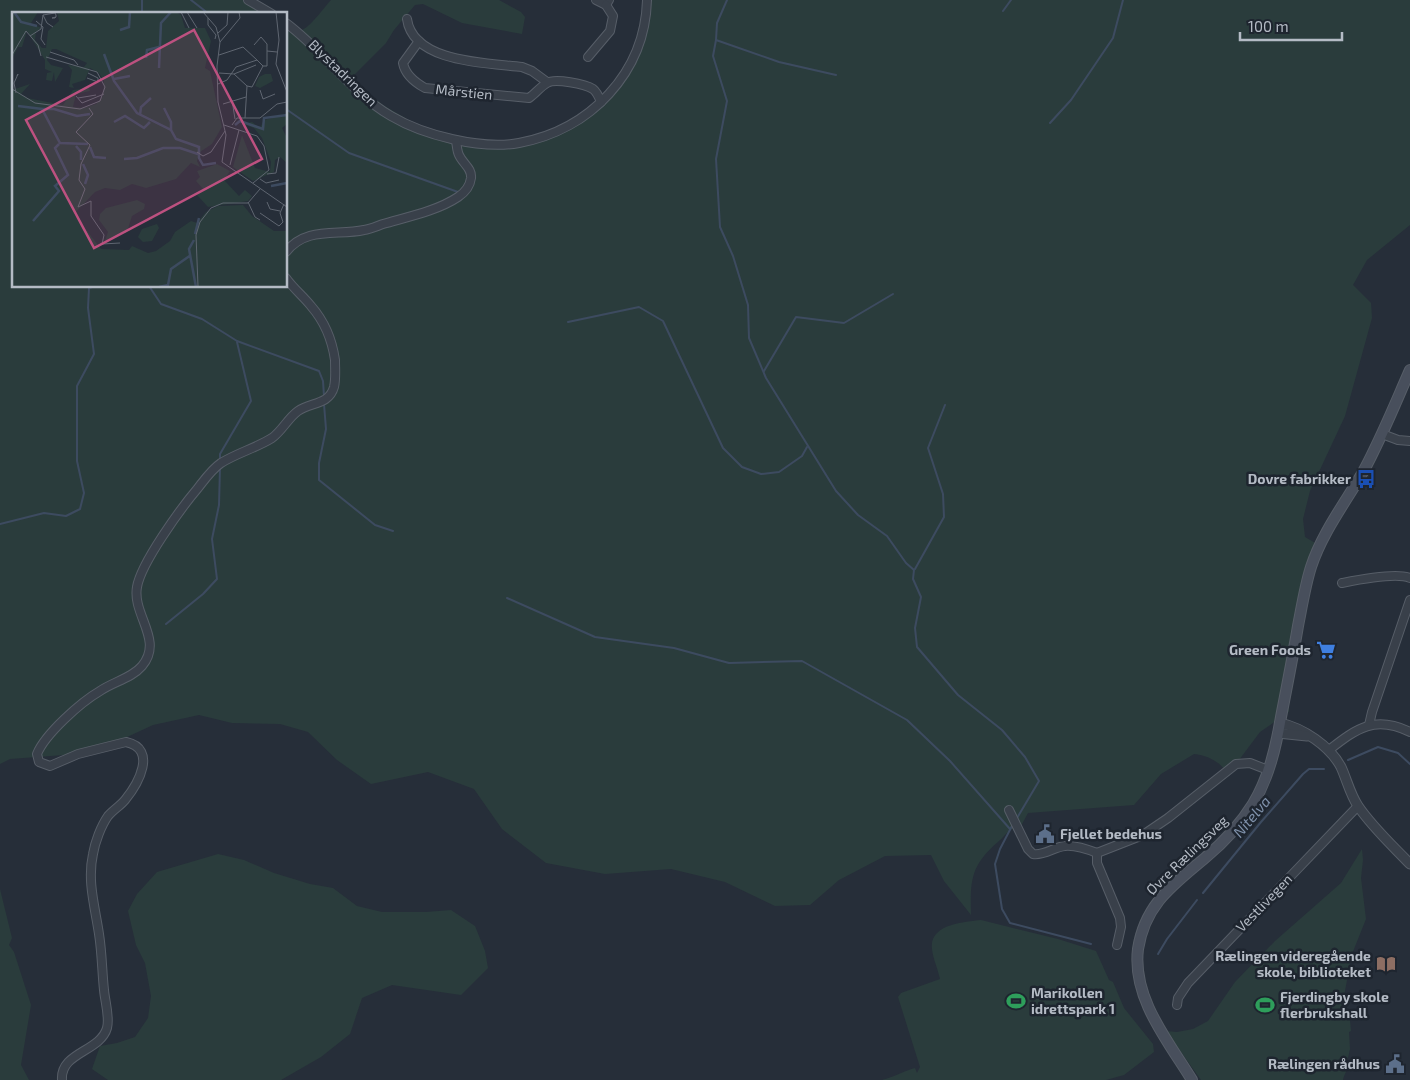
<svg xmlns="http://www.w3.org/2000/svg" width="1410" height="1080" font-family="'Exo 2',sans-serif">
	<rect width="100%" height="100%" fill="#262e39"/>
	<g fill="#2a3c3c">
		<path d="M0,0H244L266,14H14V286H286V26C290,27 294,31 297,31C308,32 324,7 331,0H499L521,12L525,17L522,34L462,23L423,4L415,5L394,30L386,43L353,76L363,89L383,105L419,126L443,134L482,142H510L547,135L586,113L615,80L628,59L639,36L644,0H1410V225L1367,260L1353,285L1371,303L1372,318L1345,416L1310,491L1303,519L1305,537L1322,547L1313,567L1289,700V712L1260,732L1233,768L1226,771C1217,760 1208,756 1194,754L1161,774L1134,805L1028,813L1021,826C1008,829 1008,833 999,841C971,865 970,879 971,915L944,881L931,855L885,856L839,880L810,905L775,906L725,882L671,869L605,874L546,863L502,829L474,789L428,772L371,784L337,760L308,732L280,724L232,723L199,715L153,725L112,744L64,755L10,759L0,764Z"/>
		<path d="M1362,849L1363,860L1361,878L1366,919L1352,954L1350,964L1345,991L1344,1009L1347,1020H1350L1351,1031L1349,1032L1350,1049L1347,1062L1349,1063C1349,1068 1344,1074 1343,1080H1201L1166,1031L1177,1032L1193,1029L1208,1021L1235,982L1275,941L1341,883Z"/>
		<path d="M218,854L244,860L274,873L310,884L333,888L357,906L382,912H426L451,910L475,926L485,951L488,968L461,995L392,985L362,998L350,1034L321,1057L281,1080H108L92,1069L100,1046L117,1043L135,1037L148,1018L151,996L145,963L136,945L128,911L137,894L157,872Z"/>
		<path d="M0,889L12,938L9,945L14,952L31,1005L21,1065L29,1080H0Z"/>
		<path d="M981,920L1058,939L1096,951L1109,980L1113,982L1124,1008L1153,1044L1154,1052L1124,1075L1106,1080H882C894,1077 904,1071 915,1068L917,1073L920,1067L898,997L901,993L940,979C938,969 933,959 932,949C929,924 964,922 981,920Z"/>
	</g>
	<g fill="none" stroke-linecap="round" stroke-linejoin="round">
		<g stroke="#3d4b60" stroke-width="2">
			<path d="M142,0V14"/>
			<path d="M191,0L209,14"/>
			<path d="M727,0L717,23L716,40L713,56L727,101L716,159L720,227L733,256L748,305L749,338L766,378L836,491L858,515L887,536L906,563L914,570L913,579L921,597L915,628L917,647L958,695L1002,730L1025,757L1039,781L1017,818"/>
			<path d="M1003,11L1011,0"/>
			<path d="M716,40L779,62L836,75"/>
			<path d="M286,109L349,153L458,192"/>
			<path d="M1050,123L1071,100L1113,38L1123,0"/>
			<path d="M149,286L161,304L202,319L237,341L319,371L323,381L324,396"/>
			<path d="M568,322L639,307L663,321L723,448L742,467L761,474L779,472L802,456L807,447"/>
			<path d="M764,371L796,317L844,323L893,294"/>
			<path d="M324,404L326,429L319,463V480L375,525L393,531"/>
			<path d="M220,460V454L251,401L237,342"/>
			<path d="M0,524L44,513L66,516L80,509L84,493L77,461V386L94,354L88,308L89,288L96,286"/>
			<path d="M915,569L944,517L943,494L928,448L945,405"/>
			<path d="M507,598L595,637L674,648L729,663L802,661L907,720L950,761L1010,829"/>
			<path d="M166,624L203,594L217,579L212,539L219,505L220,467"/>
			<path d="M1348,760L1378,747L1398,753L1410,764"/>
			<path d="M1013,824L1000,849L995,864L1002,909L1010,923L1091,944"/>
			<path d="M1203,893L1261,822L1303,774L1309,769H1324"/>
			<path d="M1158,954L1167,939L1197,900"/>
		</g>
		<g stroke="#575e68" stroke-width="10">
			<g id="minor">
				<path d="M248,0L272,14"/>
				<path d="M596,0L606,5L609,0"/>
				<path d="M407,19C413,63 488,63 522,67L532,71L547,82"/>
				<path d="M286,23C324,51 350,92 391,116C423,135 481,150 519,143C590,130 645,73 647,0"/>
				<path d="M419,41L403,63C405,74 416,83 425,88L529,98C535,94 540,87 547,83C555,78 585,84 593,89C597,92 599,97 601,102"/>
				<path d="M588,57L610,31L613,16L606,5"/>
				<path d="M286,252C306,226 337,236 364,230C371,229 377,226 383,224C407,217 437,211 458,197C464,193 470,186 471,178C472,168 463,164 459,155C457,151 457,146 456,141"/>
				<path d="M1382,434L1398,440L1410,441"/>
				<path d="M1342,583C1357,580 1396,572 1410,578"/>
				<path d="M1369,725L1372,712L1410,600"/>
				<path d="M1329,750C1357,728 1375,715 1410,732"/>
				<path d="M1009,810L1028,849L1033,854C1044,856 1054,847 1065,846C1076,845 1087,849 1097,853"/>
				<path d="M1097,853L1143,835L1168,818L1236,764L1250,763L1268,770"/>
				<path d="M1097,853V863L1120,918L1121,927L1117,945"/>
				<path d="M1177,1005L1178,998L1188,983L1358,806"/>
				<path d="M62,1080C60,1052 100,1052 107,1028C110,1017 105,1002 104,990C102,971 102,953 99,934C95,907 87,881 93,854C95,842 101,826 108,816C113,810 120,806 125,800C138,784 158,749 126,742L78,754L50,766L39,762L37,754C45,734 81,702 100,691C113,682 132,678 142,666C164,640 132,615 137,587C141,563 181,508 198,488C205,479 212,469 221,463C237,453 256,448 272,438C282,431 288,418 298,411C311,402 329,405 334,387C336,379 335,369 335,360C332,339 325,322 311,306C303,296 293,288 286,278"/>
			</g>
		</g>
		<g stroke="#575e68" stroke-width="11">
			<g id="tertiary">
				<path d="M1280,723C1303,728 1330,746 1341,767C1347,780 1350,794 1358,806C1373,828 1392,845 1410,864"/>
				<path d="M1278,733L1307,736"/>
			</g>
		</g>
		<g stroke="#575e68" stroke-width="12">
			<path id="secondary" d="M1192,1080C1168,1041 1132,998 1138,949C1145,904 1173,885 1205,858C1224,842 1240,825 1253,804C1269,777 1276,747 1281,717C1287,686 1293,656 1298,626C1302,606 1305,586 1311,567C1322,533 1345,503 1363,472C1381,439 1395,404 1410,370"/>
		</g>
		<use href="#minor" stroke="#39404a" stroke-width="8"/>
		<use href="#tertiary" stroke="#39404a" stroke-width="9"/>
		<use href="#secondary" stroke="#484f5c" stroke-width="10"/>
	</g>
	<defs>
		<g id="bus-bare" transform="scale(1.5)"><path d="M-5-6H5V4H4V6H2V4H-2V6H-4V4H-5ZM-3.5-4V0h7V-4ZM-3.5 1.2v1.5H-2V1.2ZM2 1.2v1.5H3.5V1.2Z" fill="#1a4fb4" stroke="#1e252f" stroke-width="2.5" paint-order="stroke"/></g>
		<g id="supermarket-bare" transform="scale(1.5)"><path d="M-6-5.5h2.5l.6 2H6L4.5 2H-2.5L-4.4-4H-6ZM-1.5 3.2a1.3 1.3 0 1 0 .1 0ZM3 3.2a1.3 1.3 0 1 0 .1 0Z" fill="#3f7fe0" stroke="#1e252f" stroke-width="2.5" paint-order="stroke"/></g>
		<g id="civic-bare" transform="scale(1.5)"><path d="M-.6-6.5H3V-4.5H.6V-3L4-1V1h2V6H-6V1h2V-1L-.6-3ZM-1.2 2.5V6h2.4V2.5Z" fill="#5c6f8a" stroke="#1e252f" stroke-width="2.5" paint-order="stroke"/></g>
		<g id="library-bare" transform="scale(1.5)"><path d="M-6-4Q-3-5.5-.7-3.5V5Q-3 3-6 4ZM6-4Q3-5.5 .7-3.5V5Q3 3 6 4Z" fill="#8d6e63" stroke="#1e252f" stroke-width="2.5" paint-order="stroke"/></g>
		<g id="stadium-bare" transform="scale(1.5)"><path d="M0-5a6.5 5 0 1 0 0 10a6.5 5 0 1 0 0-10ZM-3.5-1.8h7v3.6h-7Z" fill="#2e9e5b" stroke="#1e252f" stroke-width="2.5" paint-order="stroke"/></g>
	</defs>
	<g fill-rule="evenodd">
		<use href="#bus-bare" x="1366" y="479"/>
		<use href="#supermarket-bare" x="1326" y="650"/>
		<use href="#civic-bare" x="1045" y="834"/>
		<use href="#library-bare" x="1386" y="964"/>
		<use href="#stadium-bare" x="1016" y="1001"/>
		<use href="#stadium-bare" x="1265" y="1005"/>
		<use href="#civic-bare" x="1395" y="1064"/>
	</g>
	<g text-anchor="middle" stroke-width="5" stroke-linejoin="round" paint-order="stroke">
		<g font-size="14" fill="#b4bbc5" stroke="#1e252f">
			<text transform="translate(343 73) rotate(44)" y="5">Blystadringen</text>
			<text transform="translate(464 92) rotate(6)" y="5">Mårstien</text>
			<text transform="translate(1187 855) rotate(-44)" y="5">Øvre Rælingsveg</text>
			<text transform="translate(1264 903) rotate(-46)" y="5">Vestlivegen</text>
		</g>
		<g font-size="14" font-weight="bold" fill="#b4bbc5" stroke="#1e252f" text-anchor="end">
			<text x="1351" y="484">Dovre fabrikker</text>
			<text x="1311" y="655">Green Foods</text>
			<text x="1060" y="839" text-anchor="start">Fjellet bedehus</text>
			<text x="1371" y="961">Rælingen videregående<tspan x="1371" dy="16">skole, biblioteket</tspan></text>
			<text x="1031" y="998" text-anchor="start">Marikollen<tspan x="1031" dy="16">idrettspark 1</tspan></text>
			<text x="1280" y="1002" text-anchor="start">Fjerdingby skole<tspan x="1280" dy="16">flerbrukshall</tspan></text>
			<text x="1380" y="1069">Rælingen rådhus</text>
		</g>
		<g font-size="15" font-style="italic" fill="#7f91aa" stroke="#1e252f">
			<text transform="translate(1252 817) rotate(-50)" y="5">Nitelva</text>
		</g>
	</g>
	<g transform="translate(12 12)">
		<rect width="275" height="275" fill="#262e39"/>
		<path d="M0,0H26L19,11L29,16L24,20L23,28L30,36H34L36,19L47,9L45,0H164L169,3L173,16H193L199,29L193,56L198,59L210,115L200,132L188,140L185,149L188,155L179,151L164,167L134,176L120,172L108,178L93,176L83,180L62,202L89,237L117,238L120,234L136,241L144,239L158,229L163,220L179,209L185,211L194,200L206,194L231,193L240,204L262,219H275V275H0V78L18,72L9,82L15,86L51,93L61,78L77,76L78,79L64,82L61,95L72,96L84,92L91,84L92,69L87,61L78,56L73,68L60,72L62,76L57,75L60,58L56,53L72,55L75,51L44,37H40L35,48L39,53L51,56L43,70L42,60L40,69L34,68L35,61L40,60L33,57V48L15,19L10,35H6L0,47ZM253,62H259L261,69L248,76L243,74L247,65ZM275,99V112L270,116L275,126V151L268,145L263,148L262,160L241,169L221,155L230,123L243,156L258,160L259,150L250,126L242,116L231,112L240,110L248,116L252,108L273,103ZM205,152L218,159L212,168L227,184L233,178L240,184L236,189L196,195L185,183L191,177L184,169L188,165L185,159ZM125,188L133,192L132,197L120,204L115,220L93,229L96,220L87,208L88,202L94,196ZM145,212L147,216L140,229L131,230L126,225L130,217Z" fill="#2a3c3c"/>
		<path fill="none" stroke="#3d4b60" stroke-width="2.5" d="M2,0L9,10L25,14M108,18L117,15L118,0M92,42L102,69L125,101L159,118L164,127L187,135V146L191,153L204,151M134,46L135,38L147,35M147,56L149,11L159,0M102,67L118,64M6,94L30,97L48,131L76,132M152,96L159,110V118M30,97H42L65,104L78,102M128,103L129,95L139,86M102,110L113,104L132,116L138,110M223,113L228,109L251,117L252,106L275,103M64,134L69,140V148M78,135L82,145L94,146M112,147L125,146L151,136H168L186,142M71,152L76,163L73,172M259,174L275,171M21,209L47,179L43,174L56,163L43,136L47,132M183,222L187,206M182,228L177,237L184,275M147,275L156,273L159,257L179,243"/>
		<path fill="none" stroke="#5f6671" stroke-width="1" d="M169,0L177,16M175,0L185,16M191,0L204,15L208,30L205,54L206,90L214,123L210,150L275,195M264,0L267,28L264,52L275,80M31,3L35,11L41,15M196,6V13L204,23L203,27M24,9L31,15L29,27L33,33M206,21L215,13L216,0M18,24L29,17L31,3L43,1L44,3V5L43,6H40L44,5M208,30L228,6L227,0M242,33L249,25L255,32V39M38,40L62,48L66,53M0,43L14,19L26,33L29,44M207,43L231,35L245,48M207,61L222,62L235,74L240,75L251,54M222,62L244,53M75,66L86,70V66L76,61M206,72L215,68L224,55L245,48L251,54H255V39L265,40M0,77L23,91L68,97L88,89L93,75L85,60L34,45M248,78L251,87L263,82M4,81L2,71L6,62L5,64M64,84L70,91L92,82M66,86L84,83M220,88L223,107M211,92L234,85M77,96L81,102L64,120L78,133L69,152L67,168L73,177L66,195L79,189V204L92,223L90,232L108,231M233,106L235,74M212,113L245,124L252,134L257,158L241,171M220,113L225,106H248L265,92L275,90M185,140L191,144L199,140L213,119M218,153L227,118M255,162L264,161L267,145M248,167L254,171L267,168M236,190L243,205L248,208M255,190L258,197L268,199M248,201L267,214L271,210L268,201L272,192M186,274L184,223L188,210L199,196L211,191H236L248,177"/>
		<path fill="#bd5180" fill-opacity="0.15" stroke="#bd5180" stroke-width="2.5" d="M182,18L250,147L82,236L14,108Z"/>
		<rect width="275" height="275" fill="none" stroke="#b4bbc5" stroke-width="2.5"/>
	</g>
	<path d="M1240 32v8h102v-8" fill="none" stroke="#b4bbc5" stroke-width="2.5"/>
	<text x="1248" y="32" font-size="15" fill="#b4bbc5" stroke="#1e252f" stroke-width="4" paint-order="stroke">100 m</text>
</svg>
